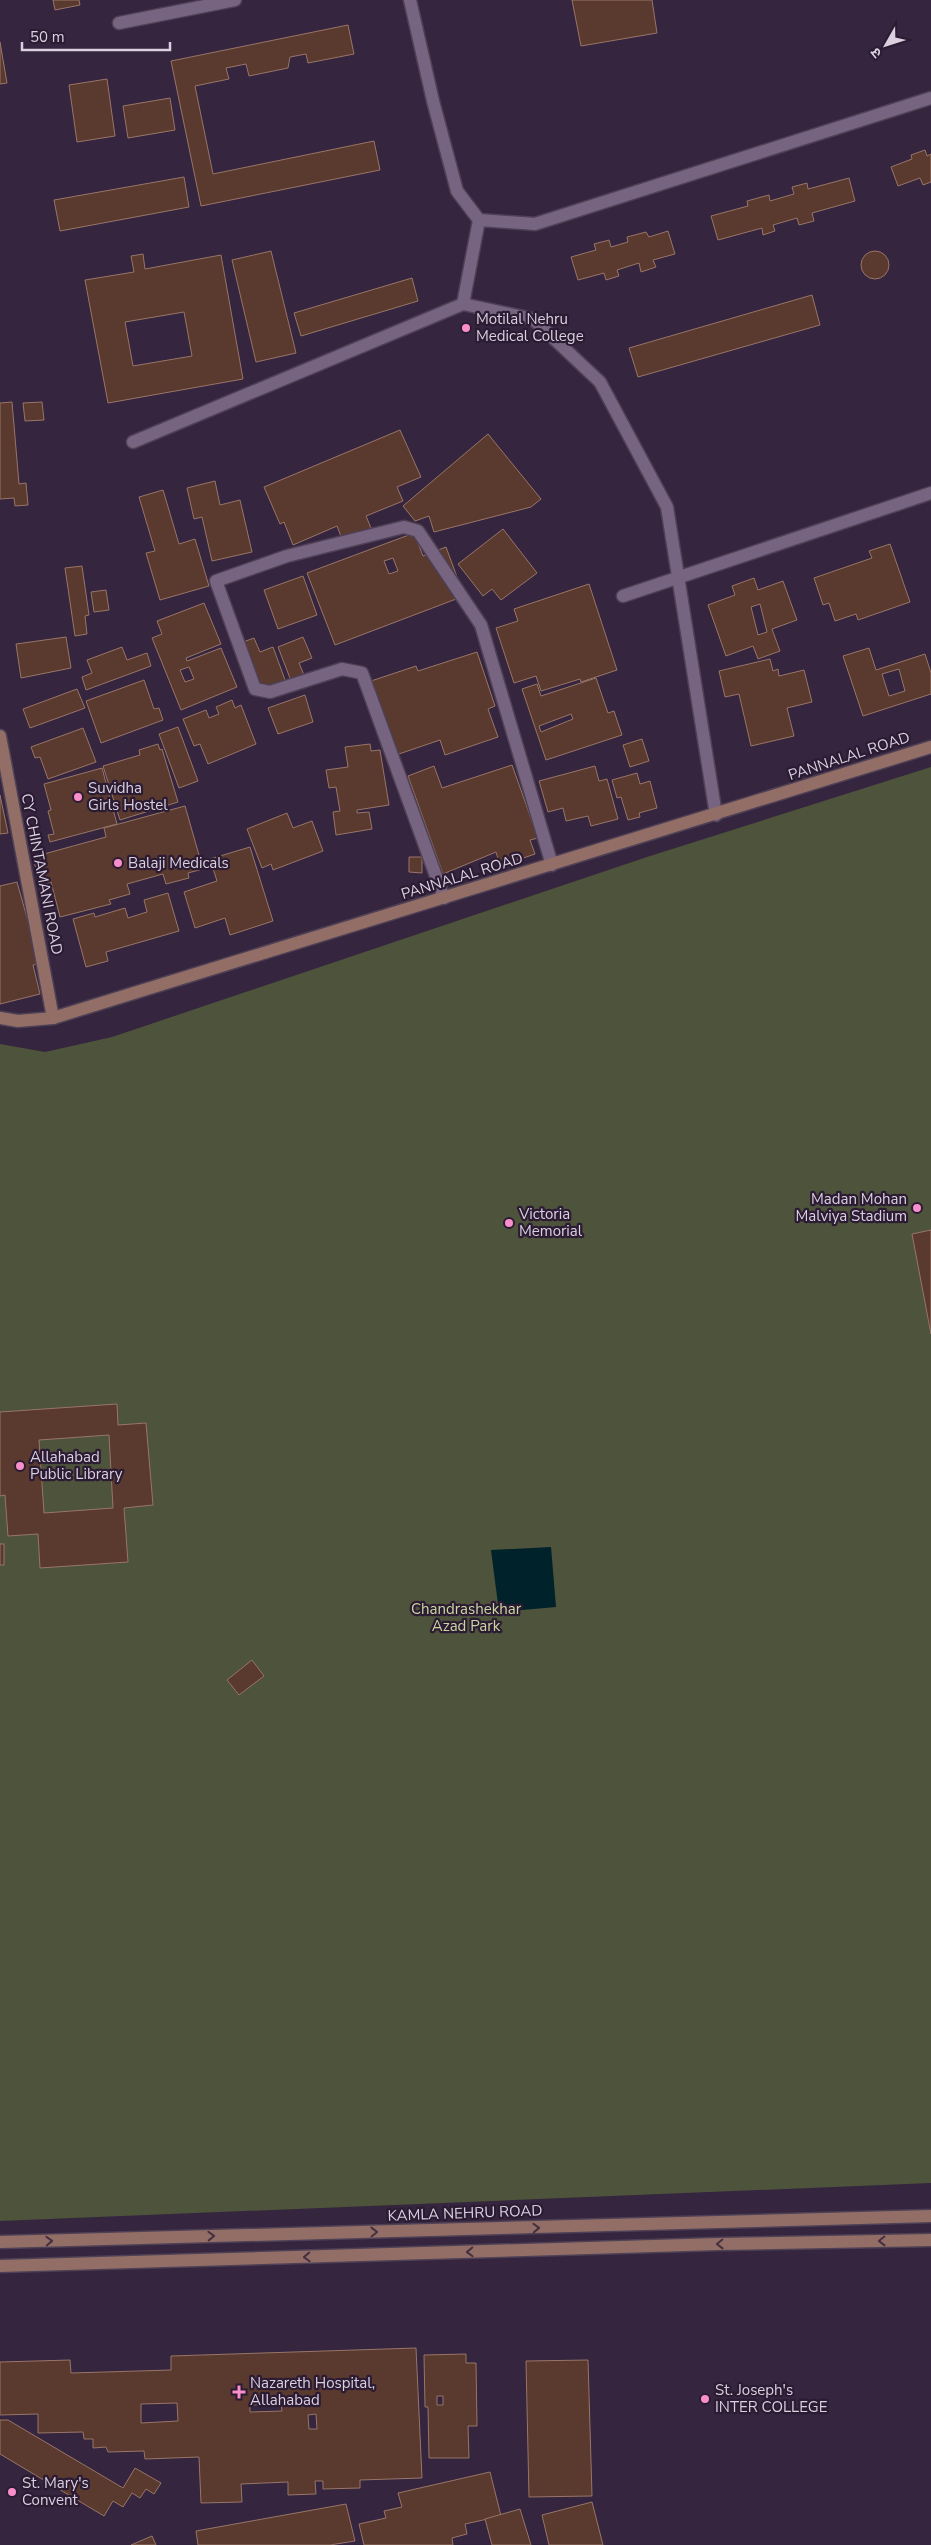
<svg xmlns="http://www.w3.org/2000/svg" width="931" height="2545" font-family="'Nunito Sans','Noto Sans Devanagari',sans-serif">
	<rect width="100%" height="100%" fill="#35253e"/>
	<path fill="#4e533c" d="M931,767V2183L0,2221V1044L45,1052L112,1037L650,856Z"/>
	<path fill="#00222a" d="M551,1547L556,1607L499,1612L491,1550Z"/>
	<g fill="#5a3a2f" stroke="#987568" fill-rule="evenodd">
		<path d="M53,0H79L80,5L55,10Z"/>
		<path d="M572,0H652L657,33L581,46Z"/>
		<path d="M348,25L354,54L308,63L306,54L290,57L288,68L249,76L246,64L226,68L229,79L195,86L213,174L374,141L380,170L201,206L171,61Z"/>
		<path d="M0,42L7,83L0,84Z"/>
		<path d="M107,79L115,136L77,142L69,85Z"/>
		<path d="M170,98L175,130L128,138L123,106Z"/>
		<path d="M925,150L927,156L931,154V182L923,185L920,178L898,186L891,167L912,159L911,155Z"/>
		<path d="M184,177L189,207L60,231L54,200Z"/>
		<path d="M849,178L855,201L812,213L814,221L799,225L797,218L773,225L775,231L763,235L762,228L718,240L711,216L748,206L747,201L769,195L770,201L794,194L792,187L807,183L808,189Z"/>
		<path d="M668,231L675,254L653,260L656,267L641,272L639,263L617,270L619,276L606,280L604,273L578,280L571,257L596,250L594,244L609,240L611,247L628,242L627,237L646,232L649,237Z"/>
		<circle cx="875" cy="265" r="14"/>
		<path d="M271,251L296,353L256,362L232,260Z"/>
		<path d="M143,254L145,269L221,255L243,379L108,403L85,280L134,272L131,256ZM184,312L192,356L133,366L125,322Z"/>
		<path d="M412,278L418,301L301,336L294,313Z"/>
		<path d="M812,295L820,325L638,377L629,348Z"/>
		<path d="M12,402L19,484L26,483L28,505L15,506L14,498L0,499V403Z"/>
		<path d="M42,402L44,420L25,421L23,403Z"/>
		<path d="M400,430L421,477L397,487L403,501L366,516L373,533L344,544L337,526L293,545L284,522L280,524L264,487Z"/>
		<path d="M488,434L541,499L531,507L434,532L429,516L415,521L403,506Z"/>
		<path d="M215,481L220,505L240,500L252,552L212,561L202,517L194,519L187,488Z"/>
		<path d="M163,490L179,544L195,539L209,586L160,600L146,553L155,551L139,497Z"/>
		<path d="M503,529L537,573L501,600L492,589L483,596L458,564Z"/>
		<path d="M414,533L423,556L446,547L464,596L335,645L307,573ZM393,558L398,571L389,574L384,561Z"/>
		<path d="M890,544L910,602L858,620L856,614L835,621L829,603L823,605L814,578L872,558L869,551Z"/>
		<path d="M82,566L89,615L85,616L87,634L75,636L65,568Z"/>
		<path d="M303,576L317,615L278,629L264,590Z"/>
		<path d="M754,578L758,590L783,581L797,620L772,629L780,651L758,659L753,646L726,656L708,605L735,595L732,586ZM760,604L767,632L758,635L751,607Z"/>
		<path d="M589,584L617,670L581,682L580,679L541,691L536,676L514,683L496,628L518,621L514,609Z"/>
		<path d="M106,590L109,610L94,612L91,592Z"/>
		<path d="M204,603L221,644L186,658L187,661L221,648L237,687L181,710L152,638L162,634L157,621ZM189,667L194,679L185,682L180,670Z"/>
		<path d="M66,637L71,668L21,678L16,644Z"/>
		<path d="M303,637L312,658L299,663L306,680L293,686L278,647Z"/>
		<path d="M254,638L260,652L273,647L288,688L265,697L235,645Z"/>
		<path d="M122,647L127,660L147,653L151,666L86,690L82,677L92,673L87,660Z"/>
		<path d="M869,648L876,670L925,654L931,673V694L863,716L843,656ZM899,669L905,691L889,696L882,674Z"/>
		<path d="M477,652L495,706L488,709L498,737L445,755L440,740L390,757L365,683L416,666L418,671Z"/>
		<path d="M770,659L773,671L778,669L779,676L804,670L812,702L787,708L794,736L751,746L739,694L725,697L719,671Z"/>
		<path d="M596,678L608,713L614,711L622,735L546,760L522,689L537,684L541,696ZM571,714L573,719L541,732L539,726Z"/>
		<path d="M144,680L154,709L159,708L163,720L101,743L86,701Z"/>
		<path d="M77,689L85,708L30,728L23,709Z"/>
		<path d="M305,695L313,722L278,734L268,708Z"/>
		<path d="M232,700L235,708L241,705L256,744L208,764L200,744L194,746L183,719L206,710L209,718L219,714L216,707Z"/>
		<path d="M178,727L198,781L179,788L159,734Z"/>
		<path d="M83,728L96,762L48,779L40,757L35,758L31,747Z"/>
		<path d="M642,739L649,761L630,767L623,745Z"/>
		<path d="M158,744L160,750L162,749L178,802L120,820L103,766L140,755L139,750Z"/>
		<path d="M370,744L371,751L380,750L389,805L357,810V813L369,812L372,829L336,835L333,812L340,811L336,787L329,788L326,770L348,767L345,747Z"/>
		<path d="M512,765L538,838L530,840L535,854L500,866L496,852L443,874L408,776L434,766L442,788Z"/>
		<path d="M595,766L599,781L607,779L618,819L591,826L588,816L566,821L563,808L548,812L539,781Z"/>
		<path d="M102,768L117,824L50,842L48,835L54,834L48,811L51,810L44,784Z"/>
		<path d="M637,773L640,784L650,781L657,808L639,813L640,817L628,820L621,797L617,798L612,780Z"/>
		<path d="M0,795L8,833L0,834Z"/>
		<path d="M185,806L203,869L188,873L189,878L166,884L163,874L127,884L130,894L109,900L111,904L60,917L51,882L40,885L33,857L106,837L104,828Z"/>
		<path d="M287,813L293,828L312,821L323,851L273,870L271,864L262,868L247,829Z"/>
		<path d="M250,847L273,921L230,935L225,918L195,928L184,892L217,881L210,859Z"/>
		<path d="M409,857H422V873L409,872Z"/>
		<path d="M17,882L40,964L33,965L40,994L0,1004V886Z"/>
		<path d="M168,893L179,931L106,952L108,961L86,967L73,919L94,913L95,917L125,908L128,918L147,912L144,900Z"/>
		<path d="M931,1230V1334L912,1234Z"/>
		<path d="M117,1404L118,1425L146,1423L153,1505L124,1508L128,1562L40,1568L38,1534L8,1536L5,1495L0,1496V1412ZM109,1435L113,1508L44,1513L39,1440Z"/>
		<rect x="0" y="1544" width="4" height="21"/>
		<path d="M252,1660L264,1676L239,1695L227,1680Z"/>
		<path d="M416,2348L422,2478L360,2480V2488L323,2489V2481H315L316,2494L288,2495V2482L241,2484L242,2502L201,2503L199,2457L145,2459L144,2451L108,2452L106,2447L93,2448V2439H84L83,2432L38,2433V2414L0,2415V2362L70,2360L71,2373L171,2370V2356ZM177,2403L178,2421L141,2423V2404ZM281,2404L282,2411L250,2412V2405ZM316,2414L317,2429H309L308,2415Z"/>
		<path d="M466,2354V2363H476L477,2426H468L469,2458H429L428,2407H425L424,2355ZM437,2396H443V2405H437Z"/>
		<path d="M588,2360L592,2496L529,2497L526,2361Z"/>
		<path d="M0,2420H8L123,2488L135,2468L161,2483L154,2494L146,2489L140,2498L132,2493L123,2507L113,2501L104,2516L0,2454Z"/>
		<path d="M490,2472L501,2516L465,2524L467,2534L452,2538L453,2545H364L359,2524L386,2518L384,2511L402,2507L398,2493Z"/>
		<path d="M592,2502L603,2545H549L542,2515Z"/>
		<path d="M346,2504L355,2541L330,2545H198L196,2531Z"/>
		<path d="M520,2509L531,2545H492L485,2519Z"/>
		<path d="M152,2536L156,2545H131Z"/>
	</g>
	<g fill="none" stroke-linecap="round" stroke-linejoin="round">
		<g stroke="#4e4055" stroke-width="15">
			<g id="street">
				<path d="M410,0L433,101L457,191L479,220L535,224L931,98"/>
				<path d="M119,23L235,0"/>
				<path d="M463,304L533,319L600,382L667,507L716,815"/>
				<path d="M133,442L463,304L479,220"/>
				<path d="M623,596L931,493"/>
				<path d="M444,898L362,673L342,669L270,692L255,689L216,581L287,556L404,527L418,531L481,625L552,865"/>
			</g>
		</g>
		<g stroke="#4e4055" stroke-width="15">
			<g id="secondary">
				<path d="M0,736L53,1018"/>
				<path d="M0,1018L18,1021L53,1018L931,747"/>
				<path d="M0,2242L931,2216"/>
				<path d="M0,2266L718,2244L931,2240"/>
			</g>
		</g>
		<use href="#street" stroke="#776480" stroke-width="12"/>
		<use href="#secondary" stroke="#936e66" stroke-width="12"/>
	</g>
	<defs><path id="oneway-chevron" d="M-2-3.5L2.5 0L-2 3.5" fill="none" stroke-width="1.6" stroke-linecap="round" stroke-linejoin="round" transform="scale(1.25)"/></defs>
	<g stroke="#453040">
		<use href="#oneway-chevron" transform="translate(536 2228) rotate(-2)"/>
		<use href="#oneway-chevron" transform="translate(374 2232) rotate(-1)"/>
		<use href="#oneway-chevron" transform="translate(211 2236) rotate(-2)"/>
		<use href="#oneway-chevron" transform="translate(49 2241) rotate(-2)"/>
		<use href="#oneway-chevron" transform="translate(882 2241) rotate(179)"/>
		<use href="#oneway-chevron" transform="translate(720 2244) rotate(179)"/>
		<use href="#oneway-chevron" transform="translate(470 2252) rotate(178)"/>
		<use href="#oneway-chevron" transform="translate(307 2257) rotate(178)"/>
	</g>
	<g fill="#f98fca" stroke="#2b1b33" stroke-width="2">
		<circle cx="466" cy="328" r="5"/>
		<circle cx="78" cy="797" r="5"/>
		<circle cx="118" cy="863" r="5"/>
		<circle cx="917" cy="1208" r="5"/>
		<circle cx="509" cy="1223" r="5"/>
		<circle cx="20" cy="1466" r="5"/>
		<path d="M236.5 2384.5h5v5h5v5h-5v5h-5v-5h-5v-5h5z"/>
		<circle cx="705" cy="2399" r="5"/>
		<circle cx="12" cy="2492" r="5"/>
	</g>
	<g text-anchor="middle" stroke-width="4.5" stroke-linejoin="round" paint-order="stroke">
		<g font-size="15" fill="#dad0e0" stroke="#2b1b33" text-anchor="start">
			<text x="476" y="324">Motilal Nehru<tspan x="476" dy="17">Medical College</tspan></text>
			<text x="88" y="793">Suvidha<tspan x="88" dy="17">Girls Hostel</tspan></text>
			<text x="128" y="868">Balaji Medicals</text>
			<text x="907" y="1204" text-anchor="end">Madan Mohan<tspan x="907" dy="17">Malviya Stadium</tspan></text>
			<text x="519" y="1219">Victoria<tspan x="519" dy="17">Memorial</tspan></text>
			<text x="30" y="1462">Allahabad<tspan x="30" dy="17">Public Library</tspan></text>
			<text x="250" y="2388">Nazareth Hospital,<tspan x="250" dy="17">Allahabad</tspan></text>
			<text x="715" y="2395">St. Joseph's<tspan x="715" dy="17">INTER COLLEGE</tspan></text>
			<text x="22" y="2488">St. Mary's<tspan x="22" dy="17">Convent</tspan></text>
		</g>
		<g font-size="15" fill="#dad0e0" stroke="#2b1b33">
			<text transform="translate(849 756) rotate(-18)" y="5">PANNALAL ROAD</text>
			<text transform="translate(42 874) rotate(79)" y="5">CY CHINTAMANI ROAD</text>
			<text transform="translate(462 876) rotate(-17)" y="5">PANNALAL ROAD</text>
			<text transform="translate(465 2213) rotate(-2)" y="5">KAMLA NEHRU ROAD</text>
		</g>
		<g font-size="15" fill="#cad7a1" stroke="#2b1b33">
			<text x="466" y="1614">Chandrashekhar<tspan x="466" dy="17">Azad Park</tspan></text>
		</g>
	</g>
	<g transform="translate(886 45) rotate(231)" stroke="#2b1b33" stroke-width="4" paint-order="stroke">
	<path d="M0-4L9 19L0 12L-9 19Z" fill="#dad0e0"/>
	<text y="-8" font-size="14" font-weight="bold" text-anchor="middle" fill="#dad0e0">उ</text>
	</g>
	<path d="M22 42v8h148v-8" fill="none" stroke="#dad0e0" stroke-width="2.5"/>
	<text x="30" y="42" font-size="15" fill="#dad0e0" stroke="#2b1b33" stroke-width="4" paint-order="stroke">50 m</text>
</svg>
